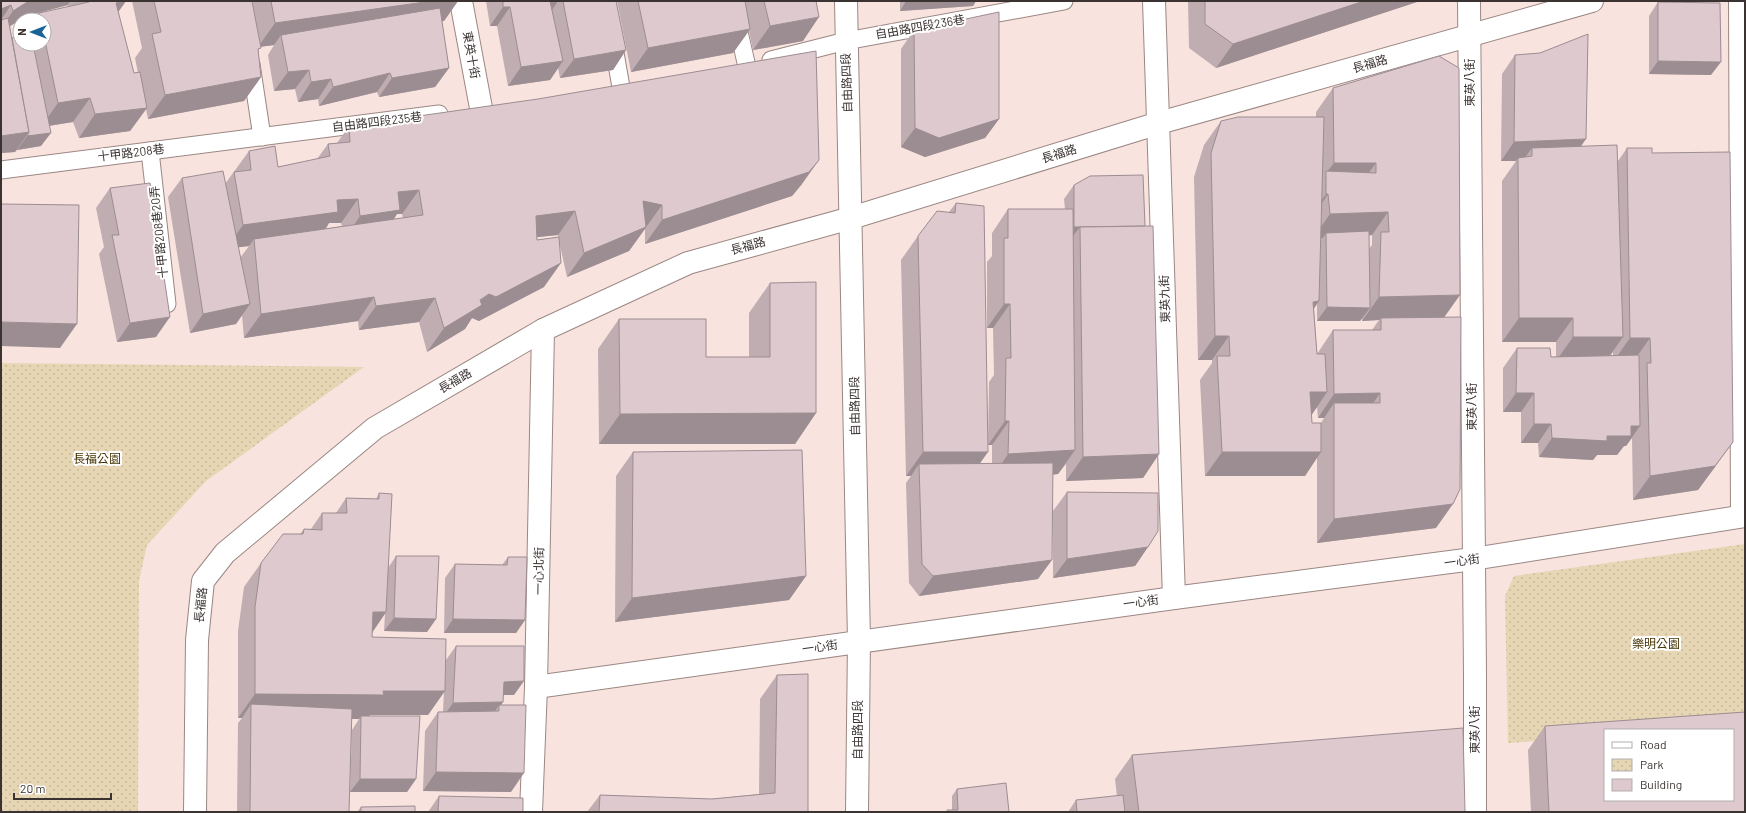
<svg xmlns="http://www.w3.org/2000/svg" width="1746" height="813" font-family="Barlow,'Noto Sans TC',sans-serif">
	<defs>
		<pattern id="park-dots" width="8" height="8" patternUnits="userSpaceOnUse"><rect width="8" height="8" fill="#e6d6b3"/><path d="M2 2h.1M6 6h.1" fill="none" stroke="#c6b89a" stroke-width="1.8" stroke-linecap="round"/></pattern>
	</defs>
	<rect width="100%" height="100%" fill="#f9e3df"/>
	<g fill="url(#park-dots)">
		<path d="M1,363L364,367L206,481L147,545L139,581L138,812H1Z"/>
		<path d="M1745,544V726L1693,730H1605V736L1508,743L1505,596L1514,576Z"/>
	</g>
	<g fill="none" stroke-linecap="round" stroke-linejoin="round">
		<g stroke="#9a8783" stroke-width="19">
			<g id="service">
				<path d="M606,1L622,93"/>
				<path d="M732,1L747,67"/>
				<path d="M771,60L846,41L1064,1"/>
				<path d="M251,64L262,137"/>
				<path d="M150,151L167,304"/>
				<path d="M1,170L439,114"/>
			</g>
		</g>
		<g stroke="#9a8783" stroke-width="24">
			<g id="minor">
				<path d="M461,1L481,108"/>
				<path d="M846,1L859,641L857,812"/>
				<path d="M1154,1L1174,598"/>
				<path d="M1469,1L1475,674V812"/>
				<path d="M1740,1L1742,516"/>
				<path d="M536,687L1174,598L1473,559L1745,516"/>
				<path d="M195,812L197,640L203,581L225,553L375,428L543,330L688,263L851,218L1159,123L1592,1"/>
				<path d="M531,812L536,687L543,330"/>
			</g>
		</g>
		<use href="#service" stroke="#fff" stroke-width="17"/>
		<use href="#minor" stroke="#fff" stroke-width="22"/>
	</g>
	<g fill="#bfadb2" fill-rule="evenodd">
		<path d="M1,1H126L118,12L134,73H138L135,58L142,48L132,1H458L444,21H442L449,68L435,87L379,97L377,92L319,106L318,99L298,102L295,89L274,91L268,55L274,45L260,47L258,51L261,77L244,101L148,119L146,109L130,131L79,138L73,122L49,126L41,146L17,150L15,152L1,153ZM68,5V7L39,13L34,20H44V44H20L12,38L10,26L26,16Z"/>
		<path d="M486,1H616L626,50L613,70L560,78L558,68L550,80L508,86L497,26H490Z"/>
		<path d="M617,1H816L803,41L753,50L749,31L733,53L631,72Z"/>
		<path d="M900,1H976L973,6L900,11Z"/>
		<path d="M1188,1H1420L1216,68L1189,48Z"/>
		<path d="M1658,2L1711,75L1649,74V16Z"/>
		<path d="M914,30L999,119L985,138L925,157L901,147V49Z"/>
		<path d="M1515,55L1581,146L1618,161L1627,148L1652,153L1716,466L1698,490L1633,500L1632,438L1626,446H1624L1617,455H1597L1593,460L1539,457L1538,443H1521V412H1503V368L1517,348L1551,357H1556V342H1502V181L1516,161H1501L1502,74ZM1613,352V356H1610Z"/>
		<path d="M1439,56L1444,317L1436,528L1317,543V457L1305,476H1205L1200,380L1212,363V360H1198L1194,177L1204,145L1221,121L1316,117V112L1333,88ZM1372,235V245L1369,249V236ZM1317,304V321H1360L1362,318V321L1379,320L1372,330H1333L1317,354L1314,309ZM1317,407L1318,418H1324L1321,423H1312L1311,415Z"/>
		<path d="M349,126L802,184L792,196L645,244V229L629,251L567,277L559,241L544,287L479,321L472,318L465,329L427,352L419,322L359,330L358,321L244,338L242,315L236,324L190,333L168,197L182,178L225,184L249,151L278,167L317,159L328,144L337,143ZM397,214H402L403,218L394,219ZM329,223H341L342,226L326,229ZM558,235V237L537,240V237ZM249,246L240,258L238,247Z"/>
		<path d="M1074,185L1145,226L1159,454L1143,478L1066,481V464L1058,474L1053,475L1038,579L919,596L909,583L906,483L911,476H906L901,260L918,236L949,212L956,203L979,464H992V445H988L989,382L994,375L993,328H987V262L992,256V233L1008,209H1065L1064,199Z"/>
		<path d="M110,188L156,337L117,342L99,254L104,247L96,208Z"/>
		<path d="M770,283L816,413L795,444H599L598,349L619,319L706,357H749V313Z"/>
		<path d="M633,452L806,576L789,600L615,622L616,476Z"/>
		<path d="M1067,492L1148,547L1135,566L1053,578V511Z"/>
		<path d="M379,493L388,568L396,556L436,619L427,632L384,631L385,614L372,632V637L445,685L446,660L456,646L514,695H503V702L501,705L511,792L423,791L425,731L438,712H443L444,691L428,715H370L369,716L416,779L407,792H350L352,730L359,719H352L349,812H237L238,723L242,718H238V631L244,587L261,563L300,534L304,529H311L322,513H336L346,498L376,499Z"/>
		<path d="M508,557L525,620L516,633H444L445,578L455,564L502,565Z"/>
		<path d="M777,675L808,812H587L600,795L712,799L759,794L760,699Z"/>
		<path d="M1545,726L1745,812H1531L1528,750Z"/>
		<path d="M1132,755L1465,812H1068L1076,800L1117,796L1115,779Z"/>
		<path d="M957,789L1009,812H946L947,810H952V796Z"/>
		<path d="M439,796L523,812H428Z"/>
		<path d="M361,807L415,812H357Z"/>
	</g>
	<g fill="#9b8d91">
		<path d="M29,1H70L68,5L26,16L1,32V28L13,11Z"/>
		<path d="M126,1L109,25L116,3Z"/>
		<path d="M432,1H458L444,21L283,44L281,35L274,45L258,47L275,23Z"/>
		<path d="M549,1H558L548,16Z"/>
		<path d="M906,1H976L973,6L900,11Z"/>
		<path d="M1364,1H1420L1216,68L1233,44Z"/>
		<path d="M11,5L1,20V9Z"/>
		<path d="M503,7H510L497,26H490Z"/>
		<path d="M819,17L803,41L753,50L770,26Z"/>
		<path d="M750,29L733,53L631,72L648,48Z"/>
		<path d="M626,50L613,70L560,78L574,59Z"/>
		<path d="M563,61L550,80L508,86L521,67Z"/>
		<path d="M1658,61L1721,62L1711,75L1649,74Z"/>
		<path d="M449,68L435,87L379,97L392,78Z"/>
		<path d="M309,70L295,89L274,91L288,72Z"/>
		<path d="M390,73L377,92L319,106L333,87Z"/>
		<path d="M261,77L244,101L148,119L165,95Z"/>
		<path d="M331,79L318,99L298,102L311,82Z"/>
		<path d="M90,98L73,122L41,127L58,103Z"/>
		<path d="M147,108L130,131L79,138L95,114Z"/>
		<path d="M999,119L985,138L925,157L901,147L915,128Z"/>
		<path d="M29,132L15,152L1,153V136Z"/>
		<path d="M51,133L41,146L17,150L27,136Z"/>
		<path d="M1586,139L1572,159L1532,156V148L1523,160L1518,158L1516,161H1501L1514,142Z"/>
		<path d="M819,160L802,184L792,196L645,244L662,220Z"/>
		<path d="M1334,163H1376L1359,186L1326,173Z"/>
		<path d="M419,190L402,214H397L384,233L344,240L360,216L398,192Z"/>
		<path d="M1326,194H1328L1312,218H1309Z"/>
		<path d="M358,199L341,223H329L321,235L254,239L249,246L226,249L243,225L337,200Z"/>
		<path d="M643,201L662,205L629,251L567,277L584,253Z"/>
		<path d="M575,211L558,235L519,239L536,216Z"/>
		<path d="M1388,212L1372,235L1326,237V233L1323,238H1313L1330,214Z"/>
		<path d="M1074,227H1145H1080L1070,240H1065Z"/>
		<path d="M561,263L544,287L479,321L472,318L465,329L427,352L444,328L489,294Z"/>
		<path d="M1460,295L1443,319L1381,318L1379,320L1362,321L1379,297Z"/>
		<path d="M374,297L358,321L244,338L261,314Z"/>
		<path d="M435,298L419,322L359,330L376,306Z"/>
		<path d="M1319,301L1302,325L1313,302Z"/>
		<path d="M250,304L236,324L190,333L203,314Z"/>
		<path d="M1004,304H1010L993,328H987Z"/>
		<path d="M1327,307L1370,308L1360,321H1317Z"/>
		<path d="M170,317L156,337L117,342L130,323Z"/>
		<path d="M1519,318H1573L1556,342H1502Z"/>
		<path d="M1,322L77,324L60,348L1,346Z"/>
		<path d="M1215,336H1229L1212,360H1198Z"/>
		<path d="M1573,337H1623L1606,361H1556Z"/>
		<path d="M1630,338H1650L1633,362H1613Z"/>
		<path d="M1310,392H1327L1311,416Z"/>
		<path d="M1380,393L1364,417L1334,403L1324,418H1318L1334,394Z"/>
		<path d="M1516,393H1534L1521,412H1503Z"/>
		<path d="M816,413L795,444H599L620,414Z"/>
		<path d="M1005,421H1009L992,445H988Z"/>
		<path d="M1534,424H1551L1538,443H1521Z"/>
		<path d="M1631,426H1640L1626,446H1624L1617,455H1597L1593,460L1539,457L1552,438L1607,436Z"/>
		<path d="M1733,442L1698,490L1633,500L1650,476Z"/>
		<path d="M1075,450L1058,474L992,478L1008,454Z"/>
		<path d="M923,452H988L971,476L919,464L911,476H906Z"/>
		<path d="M1222,452H1321L1305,476H1205Z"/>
		<path d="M1159,454L1143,478L1066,481L1083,457Z"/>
		<path d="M1453,504L1436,528L1317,543L1334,519Z"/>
		<path d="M1148,547L1135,566L1053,578L1067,559Z"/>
		<path d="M1052,560L1038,579L919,596L933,576Z"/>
		<path d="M806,576L789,600L615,622L632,598Z"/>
		<path d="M373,612H386L370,636Z"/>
		<path d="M394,618L436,619L427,632L384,631Z"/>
		<path d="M453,619L525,620L516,633H444Z"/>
		<path d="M524,681L514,695H494L504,682Z"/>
		<path d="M383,691H445L428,715H370L367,719L361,716L359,719L251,718V704L242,718H238L255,694Z"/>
		<path d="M503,702L499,708V705L492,716L443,717L453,703Z"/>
		<path d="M436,772L524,773L511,792L423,791Z"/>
		<path d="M360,779H416L407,792H350Z"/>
	</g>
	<g fill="#dec9cf" stroke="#9b8d91" fill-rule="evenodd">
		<path d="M1,1H29L13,11L11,5L1,9Z"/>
		<path d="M89,1H126L116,3L134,73L140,72L147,108L95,114L90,98L58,103L44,36V20H41L39,13L89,2Z"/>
		<path d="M154,1H252L261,48L258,49L261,77L165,95L152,34L161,32Z"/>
		<path d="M271,1H432L275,23Z"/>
		<path d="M503,1H550L563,61L521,67L510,7H503Z"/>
		<path d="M563,1H616L626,50L574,59Z"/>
		<path d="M638,1H745L750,29L648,48Z"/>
		<path d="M764,1H816L819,17L770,26Z"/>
		<path d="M1205,1H1364L1233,44L1205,24Z"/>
		<path d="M1658,2L1720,3L1721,62L1658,61Z"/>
		<path d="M440,8L449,68L392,78L390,73L333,87L331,79L311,82L309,70L288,72L281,35Z"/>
		<path d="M999,12V119L939,138L915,128L914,30Z"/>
		<path d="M8,18L29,132L1,136V20Z"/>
		<path d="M20,33V44H33L51,133L27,136L29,132L12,38Z"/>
		<path d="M1588,34L1586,139L1514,142L1515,55L1540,53Z"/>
		<path d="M816,51L819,160L809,172L662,220V205L643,201L646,227L584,253L575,211L536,216L537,240L559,237L561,263L496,297L489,294L480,300L482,305L444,328L435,298L376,306L374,297L261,314L254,239L423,215L419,190L398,192L400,210L360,216L358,199L337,200L338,212L243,225L234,172L251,170L249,151L275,146L278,167L330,156L328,144L350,142L349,126L538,99Z"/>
		<path d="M1439,56L1459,68L1460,295L1379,297L1381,232H1389L1388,212L1330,214L1328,194H1326V171L1376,173V163H1334L1333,88Z"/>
		<path d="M1238,117H1324L1319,301L1313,302L1317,354H1325L1327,392H1310L1312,423H1321V452H1222L1217,356H1230L1229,336H1215L1211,153L1221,121Z"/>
		<path d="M1617,145L1623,337H1573V318H1519L1518,158L1532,156V148Z"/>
		<path d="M1627,148H1652V153L1730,152L1733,442L1715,466L1650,476L1647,363H1651L1650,338H1630Z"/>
		<path d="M223,171L250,304L203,314L182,178Z"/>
		<path d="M1143,175L1145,226L1074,227V185L1090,176Z"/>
		<path d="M150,183L170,317L130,323L112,235H119L110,188Z"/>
		<path d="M956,203L984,206L988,452H923L918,236L937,211L955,213Z"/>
		<path d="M1,204L79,205L77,324L1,322Z"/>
		<path d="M1008,209H1073L1075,450L1008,454L1009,421H1005L1006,358H1011L1010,304H1004V238H1008Z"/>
		<path d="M1153,226L1159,454L1083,457L1080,227Z"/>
		<path d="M1369,231L1370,308L1327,307L1326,233Z"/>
		<path d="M816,282V413L620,414L619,319H706V357H770V283Z"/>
		<path d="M1461,317L1460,489L1453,504L1334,519V403H1380V393L1334,394L1333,330H1381V318Z"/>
		<path d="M1517,348H1550L1551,357L1639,355L1640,426H1631V436H1607V441L1552,438L1551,424H1534V393H1516Z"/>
		<path d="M802,450L806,576L632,598L633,452Z"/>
		<path d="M1053,463L1052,560L933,576L922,564L919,464Z"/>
		<path d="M1067,492L1158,493V531L1148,547L1067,559Z"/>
		<path d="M379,493L392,494L386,612H373L372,637L446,639L445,691H383L384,695L255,694V607L261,563L283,534H303L304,529L322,530V513H347L346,498L379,499Z"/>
		<path d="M396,556H439L436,619L394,618Z"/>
		<path d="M508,557H527L525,620L453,619L455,564L507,565Z"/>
		<path d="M456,646H524V681L504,682L503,702L453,703Z"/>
		<path d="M808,674V812H599L600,795L712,799L775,793L777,675Z"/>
		<path d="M251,704L352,709L349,812H250Z"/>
		<path d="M499,705H526L524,773L436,772L438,712L499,711Z"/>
		<path d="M1745,712V812H1549L1545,726ZM1605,730H1733V800H1605Z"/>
		<path d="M361,716H420L416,779H360Z"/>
		<path d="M1463,728L1465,812H1139L1132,755Z"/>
		<path d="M1006,783L1009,812H948L947,810H958L957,789Z"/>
		<path d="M1123,795L1125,812H1077L1076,800Z"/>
		<path d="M439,796L523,798V812H438Z"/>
		<path d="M415,806V812H361V807Z"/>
	</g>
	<g text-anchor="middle" stroke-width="4" stroke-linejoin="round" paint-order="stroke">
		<g font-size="12" fill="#3b3332" stroke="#fff">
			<text transform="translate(920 27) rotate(-10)" y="4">自由路四段236巷</text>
			<text transform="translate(471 55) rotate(80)" y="4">東英十街</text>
			<text transform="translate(1370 64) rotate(-16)" y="4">長福路</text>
			<text transform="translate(847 83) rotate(-92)" y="4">自由路四段</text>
			<text transform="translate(1470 83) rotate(-90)" y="4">東英八街</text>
			<text transform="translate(377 122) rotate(-7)" y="4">自由路四段235巷</text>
			<text transform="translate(131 153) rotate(-7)" y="4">十甲路208巷</text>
			<text transform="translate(1059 154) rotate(-17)" y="4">長福路</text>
			<text transform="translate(159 232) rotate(-96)" y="4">十甲路208巷20弄</text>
			<text transform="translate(748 246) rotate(-15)" y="4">長福路</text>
			<text transform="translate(1165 299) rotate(-92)" y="4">東英九街</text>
			<text transform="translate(455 381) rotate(-30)" y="4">長福路</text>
			<text transform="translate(855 406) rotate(-91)" y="4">自由路四段</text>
			<text transform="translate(1472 407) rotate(-90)" y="4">東英八街</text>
			<text transform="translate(1462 561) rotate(-8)" y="4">一心街</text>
			<text transform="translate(539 571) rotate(-89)" y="4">一心北街</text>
			<text transform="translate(1141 602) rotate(-8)" y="4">一心街</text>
			<text transform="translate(201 605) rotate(-84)" y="4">長福路</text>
			<text transform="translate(820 647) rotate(-8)" y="4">一心街</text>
			<text transform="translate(858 730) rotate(-90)" y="4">自由路四段</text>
			<text transform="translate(1475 730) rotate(-90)" y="4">東英八街</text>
		</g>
		<g font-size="12" fill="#473505" stroke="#fff">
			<text x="97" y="463">長福公園</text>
			<text x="1656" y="648">樂明公園</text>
		</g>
	</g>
	<rect width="1746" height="813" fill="none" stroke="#3b3332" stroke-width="4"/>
	<rect x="1604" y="729" width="130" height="72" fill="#ffffff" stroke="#b1adad"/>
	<rect x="1612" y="742" width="20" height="6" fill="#ffffff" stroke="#b1adad"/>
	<text x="1640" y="749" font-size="12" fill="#3b3332">Road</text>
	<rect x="1612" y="759" width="20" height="12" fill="url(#park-dots)" stroke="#b1adad"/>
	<text x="1640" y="769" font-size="12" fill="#3b3332">Park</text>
	<rect x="1612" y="779" width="20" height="12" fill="#dec9cf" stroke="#b1adad"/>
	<text x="1640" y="789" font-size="12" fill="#3b3332">Building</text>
	<g transform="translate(32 32) rotate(270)"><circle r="19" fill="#ffffff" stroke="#b1adad"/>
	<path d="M0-3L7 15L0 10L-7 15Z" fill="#1b6397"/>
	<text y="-6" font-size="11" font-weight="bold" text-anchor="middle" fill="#3b3332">N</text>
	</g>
	<path d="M14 793v6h97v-6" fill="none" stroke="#3b3332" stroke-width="2"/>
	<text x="20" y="793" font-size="12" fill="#3b3332" stroke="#ffffff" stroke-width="3" paint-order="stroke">20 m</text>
</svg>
